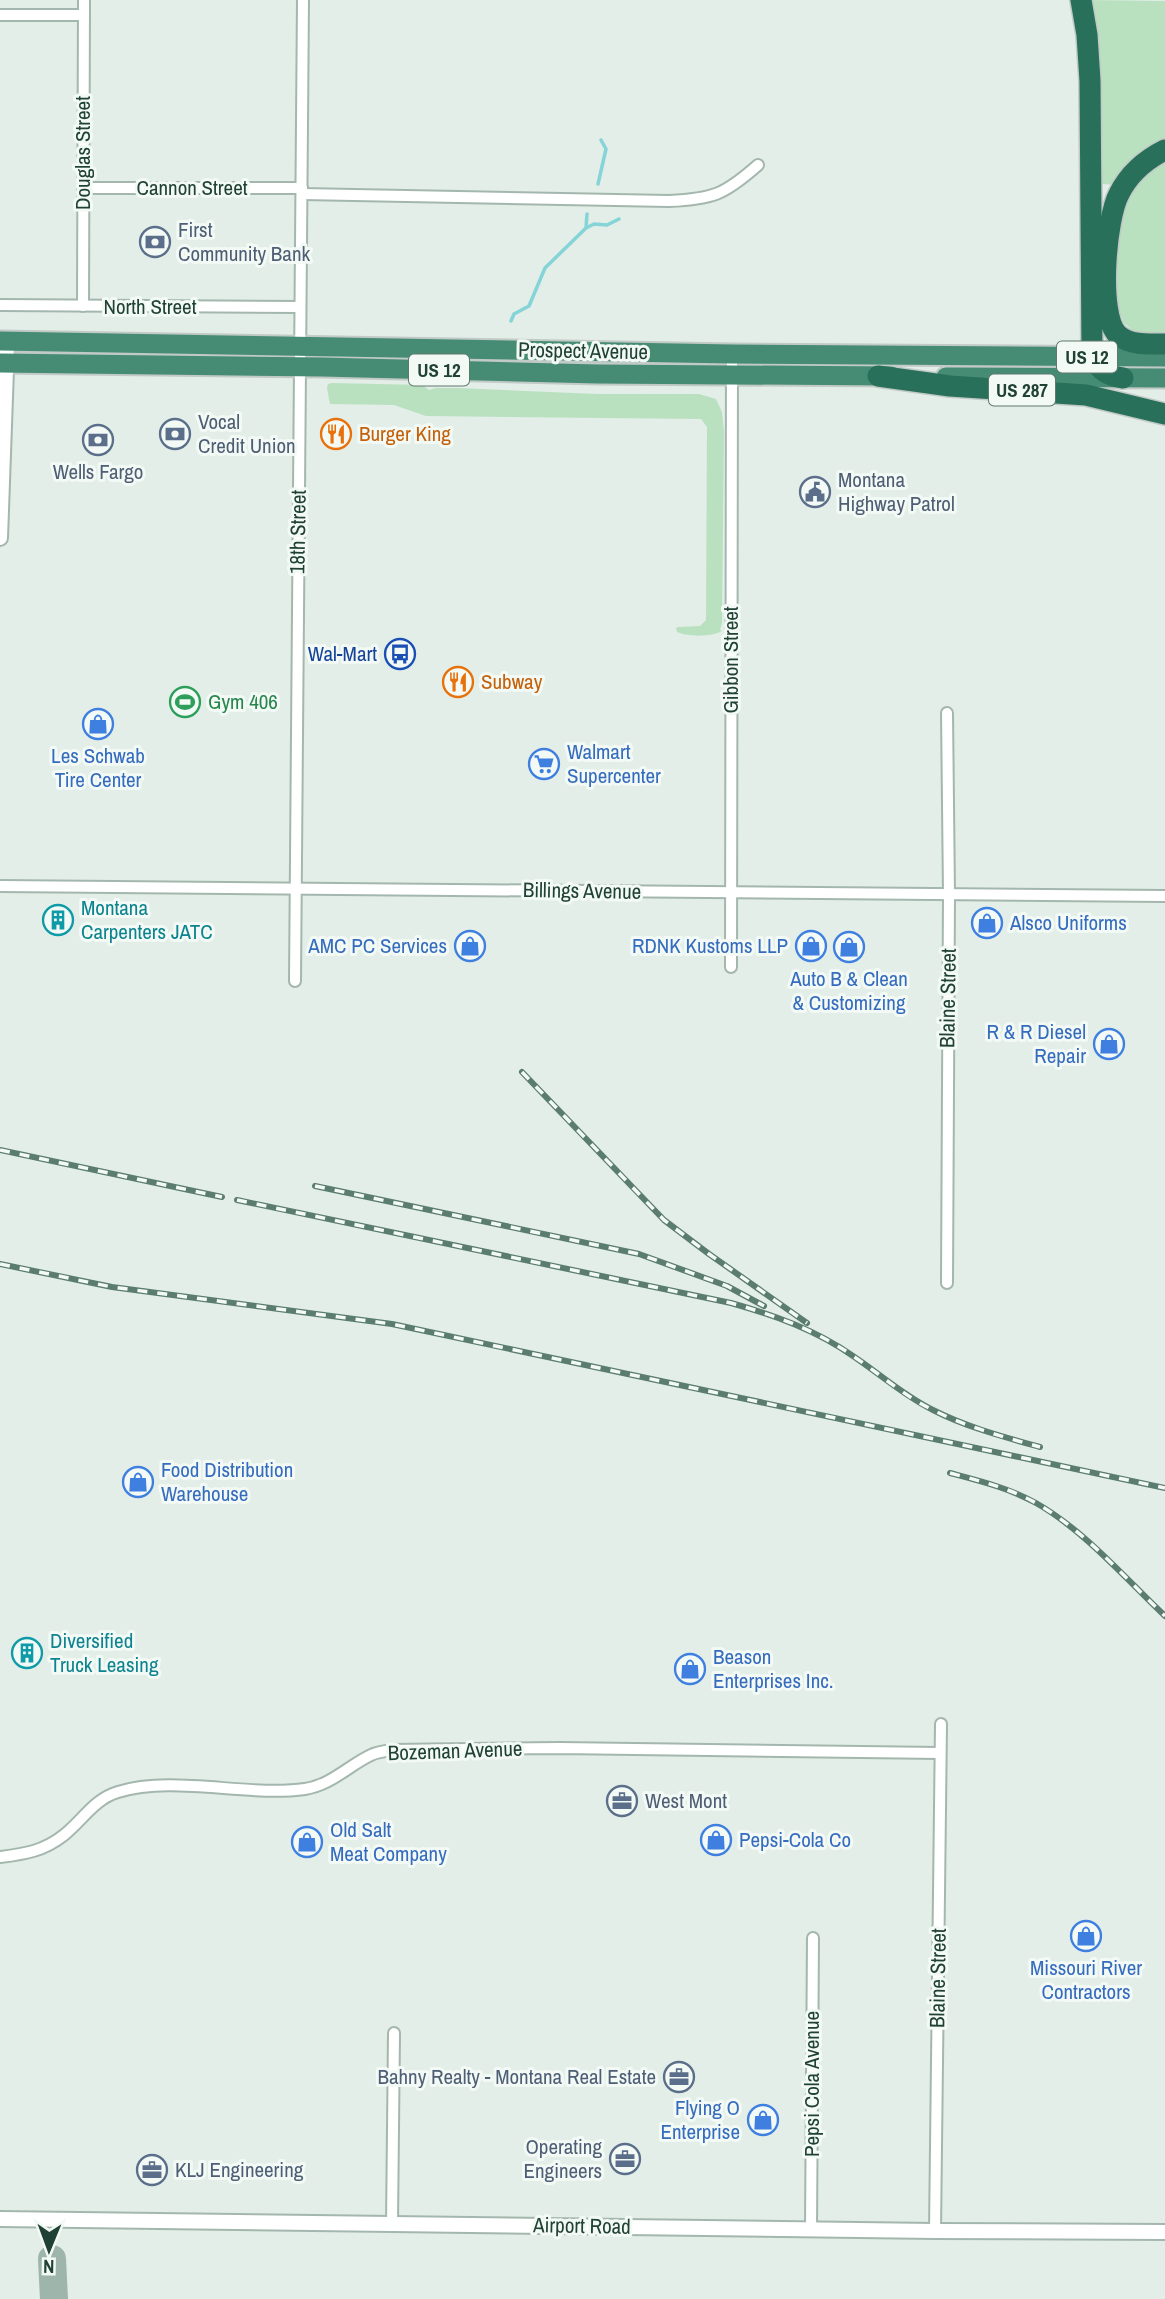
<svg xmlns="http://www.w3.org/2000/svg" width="1165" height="2299" font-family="'Archivo Narrow',sans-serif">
	<rect width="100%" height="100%" fill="#e2eee7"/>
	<g fill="#b9e1c0">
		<path d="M1086,0L1165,1V145L1118,185L1101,184Z"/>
		<path d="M1165,157V336H1149L1132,330L1124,323L1118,308L1115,245L1118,218L1138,178Z"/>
		<path d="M332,383L422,385L429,390L435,388H458L597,394H699L716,399L722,412L724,432L722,623L720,630L722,631C712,637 688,637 677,632L676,628L678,627L700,626L706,620L707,427L701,419L426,416L394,405L330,404L327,388L328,384Z"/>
	</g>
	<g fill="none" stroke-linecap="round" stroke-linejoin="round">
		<g stroke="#85d4d8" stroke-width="3.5">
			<path d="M598,184L606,149L601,140"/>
			<path d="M586,228L587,214"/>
			<path d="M511,321L514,314L529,306L545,268L586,228L594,224L607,225L619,219"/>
		</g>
		<path stroke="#9eb5ac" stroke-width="28" d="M52,2259L54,2299"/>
		<g stroke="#a4b7ae" stroke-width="14">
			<g id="minor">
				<path d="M0,15H84"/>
				<path d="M83,188H302"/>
				<path d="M302,194L669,201C713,199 724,195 758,165"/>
				<path d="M0,305L300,307"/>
				<path d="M83,306L84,0"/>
				<path d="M947,713L949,894L947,1283"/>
				<path d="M0,886L1165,896"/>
				<path d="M731,967L732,354"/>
				<path d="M295,981L303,0"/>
				<path d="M0,1857C25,1854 44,1851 64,1835C83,1820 94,1799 118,1792C173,1775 247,1797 305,1789C331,1785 348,1766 371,1755C377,1752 385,1751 392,1750L560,1748L940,1753"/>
				<path d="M392,2224L394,2033"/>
				<path d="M811,2229L813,1938"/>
				<path d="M935,2231L941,1724"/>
			</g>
		</g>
		<g stroke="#a4b7ae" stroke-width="18">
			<g id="tertiary">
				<path d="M0,538L7,341"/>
				<path d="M0,2219L935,2231L1165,2232"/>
			</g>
		</g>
		<g stroke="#c1cac6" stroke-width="23">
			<g id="trunk">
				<path d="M0,341L732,354L1165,357"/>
				<path d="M0,363L322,367L598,374L891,376"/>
				<path d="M946,377L1165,378"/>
			</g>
		</g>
		<g stroke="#c1cac6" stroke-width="24">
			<g id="motorway">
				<path d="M1081,0L1087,35L1090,81L1092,353C1096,369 1108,376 1123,378"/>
				<path d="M1165,150C1145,160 1129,174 1119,194C1106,218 1097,316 1118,335C1131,346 1150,344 1165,344"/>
				<path d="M878,376L950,386L1086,395L1165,414"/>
			</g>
		</g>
		<use href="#minor" stroke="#fff" stroke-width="10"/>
		<use href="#tertiary" stroke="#fff" stroke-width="14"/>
		<use href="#trunk" stroke="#468c74" stroke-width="19"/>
		<use href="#motorway" stroke="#29705a" stroke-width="21"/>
		<g stroke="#5b7c70" stroke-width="6">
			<g id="rail">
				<path d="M522,1072L664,1220L709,1254L807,1323"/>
				<path d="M0,1150L222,1197"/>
				<path d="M315,1186L639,1254L727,1286L764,1306"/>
				<path d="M237,1200L731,1303C774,1315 816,1330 853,1356C880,1374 904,1396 933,1410C966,1427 1004,1437 1040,1447"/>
				<path d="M0,1264L112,1287L392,1324L1165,1488"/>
				<path d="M950,1473C980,1481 1009,1488 1036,1503C1085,1531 1124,1577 1165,1616"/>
			</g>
		</g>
		<use href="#rail" stroke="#f3faf6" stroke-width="3.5" stroke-dasharray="10" stroke-linecap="butt"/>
	</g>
	<defs>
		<g id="bank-ring" transform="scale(1.575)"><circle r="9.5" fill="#f3faf6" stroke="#5c6f8a" stroke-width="1.5"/><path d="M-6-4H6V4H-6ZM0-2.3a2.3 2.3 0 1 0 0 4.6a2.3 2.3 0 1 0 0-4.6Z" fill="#5c6f8a"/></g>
		<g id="restaurant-ring" transform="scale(1.575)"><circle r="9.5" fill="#f3faf6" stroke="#e8710a" stroke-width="1.5"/><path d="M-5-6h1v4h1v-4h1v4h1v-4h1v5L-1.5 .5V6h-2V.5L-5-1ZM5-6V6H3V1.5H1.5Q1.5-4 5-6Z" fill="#e8710a"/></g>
		<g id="civic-ring" transform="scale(1.575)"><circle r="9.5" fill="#f3faf6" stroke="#5c6f8a" stroke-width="1.5"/><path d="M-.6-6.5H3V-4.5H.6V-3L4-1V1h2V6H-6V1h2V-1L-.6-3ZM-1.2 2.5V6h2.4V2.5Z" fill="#5c6f8a"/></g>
		<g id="bus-ring" transform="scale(1.575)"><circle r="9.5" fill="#f3faf6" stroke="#1a4fb4" stroke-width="1.5"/><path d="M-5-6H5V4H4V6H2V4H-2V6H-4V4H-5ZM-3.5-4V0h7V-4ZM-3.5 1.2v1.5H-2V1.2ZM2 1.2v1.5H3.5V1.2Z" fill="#1a4fb4"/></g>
		<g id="stadium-ring" transform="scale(1.575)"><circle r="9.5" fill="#f3faf6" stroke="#2e9e5b" stroke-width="1.5"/><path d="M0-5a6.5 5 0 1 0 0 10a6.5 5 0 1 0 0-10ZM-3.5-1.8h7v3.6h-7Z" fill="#2e9e5b"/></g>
		<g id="shop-ring" transform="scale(1.575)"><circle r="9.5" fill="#f3faf6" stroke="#3f7fe0" stroke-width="1.5"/><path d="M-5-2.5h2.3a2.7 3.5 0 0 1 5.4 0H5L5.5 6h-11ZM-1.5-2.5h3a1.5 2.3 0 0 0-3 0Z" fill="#3f7fe0"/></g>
		<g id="supermarket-ring" transform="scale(1.575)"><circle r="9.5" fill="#f3faf6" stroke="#3f7fe0" stroke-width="1.5"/><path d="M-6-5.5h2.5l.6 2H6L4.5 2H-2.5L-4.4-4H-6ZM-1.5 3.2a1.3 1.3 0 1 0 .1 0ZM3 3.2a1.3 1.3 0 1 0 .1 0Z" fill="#3f7fe0"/></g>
		<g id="building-ring" transform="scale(1.575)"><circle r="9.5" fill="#f3faf6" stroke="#0f9aa8" stroke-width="1.5"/><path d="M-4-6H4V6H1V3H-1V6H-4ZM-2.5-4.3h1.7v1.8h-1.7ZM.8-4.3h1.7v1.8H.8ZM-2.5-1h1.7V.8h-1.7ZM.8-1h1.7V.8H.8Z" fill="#0f9aa8"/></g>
		<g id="office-ring" transform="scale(1.575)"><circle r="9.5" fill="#f3faf6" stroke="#5c6f8a" stroke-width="1.5"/><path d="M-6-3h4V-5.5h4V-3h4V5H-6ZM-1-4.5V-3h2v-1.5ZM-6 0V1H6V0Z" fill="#5c6f8a"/></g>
	</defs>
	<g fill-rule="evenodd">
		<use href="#bank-ring" x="155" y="242"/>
		<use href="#bank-ring" x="175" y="434"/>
		<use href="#restaurant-ring" x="336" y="434"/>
		<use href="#bank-ring" x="98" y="440"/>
		<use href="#civic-ring" x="815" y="492"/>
		<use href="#bus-ring" x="400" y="654"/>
		<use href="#restaurant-ring" x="458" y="682"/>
		<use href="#stadium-ring" x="185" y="702"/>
		<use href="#shop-ring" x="98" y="724"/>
		<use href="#supermarket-ring" x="544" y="764"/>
		<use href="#building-ring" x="58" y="920"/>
		<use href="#shop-ring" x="987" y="923"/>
		<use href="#shop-ring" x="470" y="946"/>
		<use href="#shop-ring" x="811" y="946"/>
		<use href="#shop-ring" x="849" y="947"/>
		<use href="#shop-ring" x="1109" y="1044"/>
		<use href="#shop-ring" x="138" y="1482"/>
		<use href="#building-ring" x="27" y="1653"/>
		<use href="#shop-ring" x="690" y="1669"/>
		<use href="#office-ring" x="622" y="1801"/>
		<use href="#shop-ring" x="716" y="1840"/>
		<use href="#shop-ring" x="307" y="1842"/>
		<use href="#shop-ring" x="1086" y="1936"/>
		<use href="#office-ring" x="679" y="2077"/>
		<use href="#shop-ring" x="763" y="2120"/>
		<use href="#office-ring" x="625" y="2159"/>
		<use href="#office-ring" x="152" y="2170"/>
	</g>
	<g text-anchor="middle" stroke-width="6" stroke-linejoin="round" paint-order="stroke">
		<g fill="#f3faf6" stroke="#5f786f" stroke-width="2">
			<rect x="1057" y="341.5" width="60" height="31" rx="5"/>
			<rect x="409" y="354.5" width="60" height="31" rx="5"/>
			<rect x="989" y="374.5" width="66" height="31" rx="5"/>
		</g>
		<g font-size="19" font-weight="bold" fill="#204135">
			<text x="1087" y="364">US 12</text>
			<text x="439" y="377">US 12</text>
			<text x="1022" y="397">US 287</text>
		</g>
		<g font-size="21" fill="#204135" stroke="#f3faf6">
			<text transform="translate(83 153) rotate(-90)" y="7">Douglas Street</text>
			<text x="192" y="195">Cannon Street</text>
			<text x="150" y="314">North Street</text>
			<text transform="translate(583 351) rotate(1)" y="7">Prospect Avenue</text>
			<text transform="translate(298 532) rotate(-89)" y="7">18th Street</text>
			<text transform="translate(731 660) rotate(-90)" y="7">Gibbon Street</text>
			<text transform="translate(582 891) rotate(1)" y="7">Billings Avenue</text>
			<text transform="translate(948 998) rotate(-89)" y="7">Blaine Street</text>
			<text transform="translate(455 1751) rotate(-2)" y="7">Bozeman Avenue</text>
			<text transform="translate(938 1978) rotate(-89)" y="7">Blaine Street</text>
			<text transform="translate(812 2084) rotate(-90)" y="7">Pepsi Cola Avenue</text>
			<text transform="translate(582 2226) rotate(1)" y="7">Airport Road</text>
		</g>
		<g font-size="21" fill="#4e5e75" stroke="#f3faf6" text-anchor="start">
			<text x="178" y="237">First<tspan x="178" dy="24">Community Bank</tspan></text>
			<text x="198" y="429">Vocal<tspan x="198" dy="24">Credit Union</tspan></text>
			<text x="98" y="479" text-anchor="middle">Wells Fargo</text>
			<text x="838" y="487">Montana<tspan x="838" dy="24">Highway Patrol</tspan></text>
			<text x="645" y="1808">West Mont</text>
			<text x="656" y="2084" text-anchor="end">Bahny Realty - Montana Real Estate</text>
			<text x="602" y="2154" text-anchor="end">Operating<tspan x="602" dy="24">Engineers</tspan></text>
			<text x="175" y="2177">KLJ Engineering</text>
		</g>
		<g font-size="21" fill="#c56008" stroke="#f3faf6" text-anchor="start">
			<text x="359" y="441">Burger King</text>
			<text x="481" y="689">Subway</text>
		</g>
		<g font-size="21" fill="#164399" stroke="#f3faf6" text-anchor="end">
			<text x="377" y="661">Wal-Mart</text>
		</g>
		<g font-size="21" fill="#27864d" stroke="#f3faf6" text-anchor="start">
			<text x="208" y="709">Gym 406</text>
		</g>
		<g font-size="21" fill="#366cbe" stroke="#f3faf6" text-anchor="start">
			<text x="567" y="759">Walmart<tspan x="567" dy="24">Supercenter</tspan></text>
			<text x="98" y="763" text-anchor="middle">Les Schwab<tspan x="98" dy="24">Tire Center</tspan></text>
			<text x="1010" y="930">Alsco Uniforms</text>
			<text x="447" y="953" text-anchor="end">AMC PC Services</text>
			<text x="788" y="953" text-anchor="end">RDNK Kustoms LLP</text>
			<text x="849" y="986" text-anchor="middle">Auto B &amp; Clean<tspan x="849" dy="24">&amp; Customizing</tspan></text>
			<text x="1086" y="1039" text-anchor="end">R &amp; R Diesel<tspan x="1086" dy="24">Repair</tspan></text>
			<text x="161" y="1477">Food Distribution<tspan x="161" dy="24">Warehouse</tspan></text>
			<text x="713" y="1664">Beason<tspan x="713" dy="24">Enterprises Inc.</tspan></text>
			<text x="330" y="1837">Old Salt<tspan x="330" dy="24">Meat Company</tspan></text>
			<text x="739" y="1847">Pepsi-Cola Co</text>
			<text x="1086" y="1975" text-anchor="middle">Missouri River<tspan x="1086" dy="24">Contractors</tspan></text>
			<text x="740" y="2115" text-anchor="end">Flying O<tspan x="740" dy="24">Enterprise</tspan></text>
		</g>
		<g font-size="21" fill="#0d838f" stroke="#f3faf6" text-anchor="start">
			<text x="81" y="915">Montana<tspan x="81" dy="24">Carpenters JATC</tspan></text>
			<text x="50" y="1648">Diversified<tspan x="50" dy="24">Truck Leasing</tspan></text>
		</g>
	</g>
	<g transform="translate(49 2250) rotate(181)" stroke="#f3faf6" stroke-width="5" paint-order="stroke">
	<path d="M0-5L12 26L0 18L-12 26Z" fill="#204135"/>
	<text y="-10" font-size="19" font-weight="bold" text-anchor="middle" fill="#204135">N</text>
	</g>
</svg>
